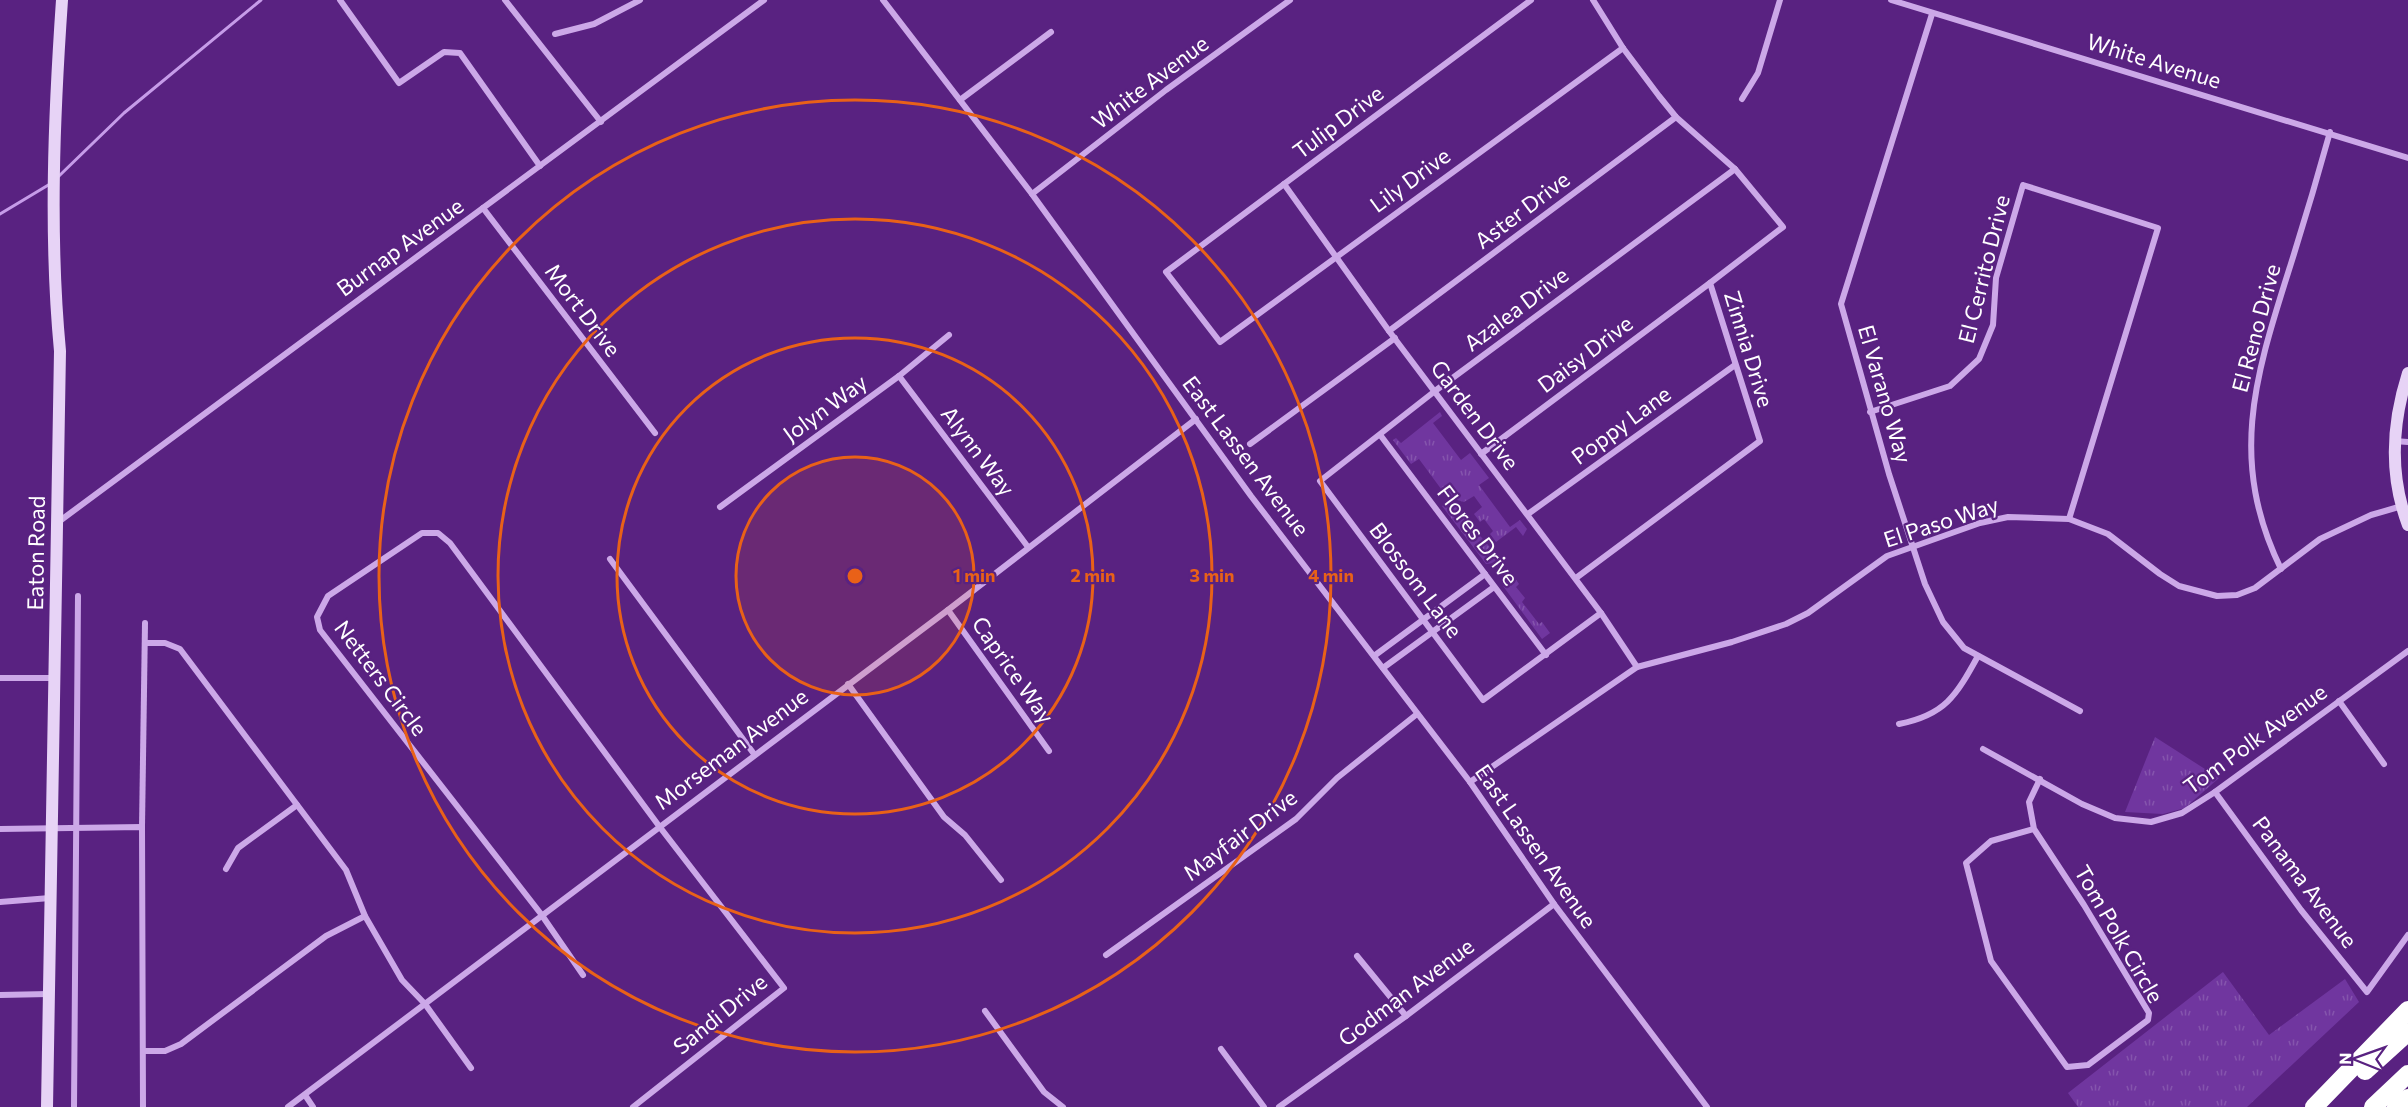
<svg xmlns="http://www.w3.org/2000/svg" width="2408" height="1107" font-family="Commissioner,sans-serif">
	<defs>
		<pattern id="grass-tufts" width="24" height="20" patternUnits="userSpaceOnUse" patternTransform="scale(1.5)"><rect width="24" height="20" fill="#70369f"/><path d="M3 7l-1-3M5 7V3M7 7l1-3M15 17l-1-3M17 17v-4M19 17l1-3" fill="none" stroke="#8554ad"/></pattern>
	</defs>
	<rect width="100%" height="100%" fill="#592281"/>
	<g fill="url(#grass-tufts)">
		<path d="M1440,412L1442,416L1433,423L1461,460L1470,453L1489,478L1479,485L1510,527L1520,520L1527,529L1523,536L1516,527L1496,542L1490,534L1493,531L1484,519L1480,522L1474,514L1482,507L1474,496L1464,502L1447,497L1419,459L1411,464L1393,440L1396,438L1401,443Z"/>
		<path d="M1449,502L1459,505L1477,528L1475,530L1503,562L1486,564L1442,506Z"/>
		<path d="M1510,571L1519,584L1516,587L1525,598L1522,602L1539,624L1542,622L1550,633L1542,639L1503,586Z"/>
		<path d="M2155,737L2219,778L2185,808L2163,814L2125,812Z"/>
		<path d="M2223,972L2269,1035L2345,979L2359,1002L2247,1107H2078L2068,1093Z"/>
	</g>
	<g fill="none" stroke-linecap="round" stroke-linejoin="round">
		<g stroke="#c69ce9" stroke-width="3">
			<path d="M59,176L124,113L261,0"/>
			<path d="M0,214L50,184"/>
		</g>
		<g stroke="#cca8e8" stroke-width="6">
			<path d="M340,0L399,83L444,52L460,53L540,166"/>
			<path d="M505,0L601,122"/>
			<path d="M883,0L1032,194L1251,496L1470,782L1554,904L1707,1107"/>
			<path d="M1531,0L1166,272L1220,342L1623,48"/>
			<path d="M1891,0L2408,158"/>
			<path d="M1932,14L1841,304L1889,474L1925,584L1943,622L1964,648L2080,711"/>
			<path d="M555,34L594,24L640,0"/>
			<path d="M1742,99L1758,73L1780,0"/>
			<path d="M960,100L1051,32"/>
			<path d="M1284,184L1389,331L1601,613L1637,667"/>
			<path d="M1032,194L1166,90L1290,0"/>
			<path d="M483,208L655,433"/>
			<path d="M1389,331L1676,117"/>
			<path d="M899,376L1028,547"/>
			<path d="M1870,412L1950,386L1979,359L1993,325L1996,278L2023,185L2158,228L2069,519"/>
			<path d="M1381,436L1546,655"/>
			<path d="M2394,441L2408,442"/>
			<path d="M1250,444L1395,338"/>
			<path d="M1481,454L1710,283"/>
			<path d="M720,507L899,376L949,335"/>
			<path d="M1528,514L1735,365"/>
			<path d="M57,523L764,0"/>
			<path d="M610,559L754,754"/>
			<path d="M2281,569C2229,462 2254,380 2288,273C2303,226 2317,179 2330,132"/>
			<path d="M1576,578L1760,441L1710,283L1783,227L1735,169L1676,117L1659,96L1623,48L1593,0"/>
			<path d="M948,610L1049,751"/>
			<path d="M1601,613L1483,700L1320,481L1435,391L1735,169"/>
			<path d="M145,643H165L180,649L346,870L365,916L402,980L425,1004L471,1068"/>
			<path d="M1374,656L1485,574"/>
			<path d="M1383,668L1494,587"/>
			<path d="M0,678H54"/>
			<path d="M848,684L944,817L965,835L1001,880"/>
			<path d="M2339,701L2384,764"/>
			<path d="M1899,724C1945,715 1956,696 1978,656"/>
			<path d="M1983,749L2082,804L2115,818L2151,822L2182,813L2215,792L2408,651"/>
			<path d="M1470,782L1637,667L1732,642L1786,624L1808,613L1887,556L1980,523L2008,517L2069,519L2108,534L2160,574L2179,586L2217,596L2237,595L2255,588L2320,539L2371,515L2402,506"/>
			<path d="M2215,792L2301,910L2367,992L2408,935"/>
			<path d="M142,827L145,623"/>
			<path d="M0,829L142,827L143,1107"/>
			<path d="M2034,829L1991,841L1966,863L1991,961L2067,1067L2088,1065L2148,1020L2149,1013L2084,905L2034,829L2029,802L2040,779"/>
			<path d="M226,869L238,848L297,805"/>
			<path d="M0,902L50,898"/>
			<path d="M1106,955L1296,819L1337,778L1417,714"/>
			<path d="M1357,956L1406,1016"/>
			<path d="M583,975L541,914L320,630L317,617L328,596L422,533H438L450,543L659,826L784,988L633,1107"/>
			<path d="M0,995L49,994"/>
			<path d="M985,1011L1044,1092L1063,1107"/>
			<path d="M1221,1049L1264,1107"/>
			<path d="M143,1051H165L181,1044L326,936L365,916"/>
			<path d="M305,1095L313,1107"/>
			<path d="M74,1107L78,596"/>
			<path d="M288,1107L948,610L1196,419"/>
			<path d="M1279,1107L1406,1016L1554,904"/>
		</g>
		<g stroke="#e7d3f6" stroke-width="12">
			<path d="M2408,373C2392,423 2389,475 2408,525"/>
			<path d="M47,1107L60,351C49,235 54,116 62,0"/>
		</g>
		<g stroke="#fff" stroke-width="18">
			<path d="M2365,1071L2408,1032"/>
			<path d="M2314,1107L2408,1010"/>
			<path d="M2373,1107L2408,1074"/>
			<path d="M2396,1107L2408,1098"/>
		</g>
	</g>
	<circle cx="855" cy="576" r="119" fill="#e96118" fill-opacity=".12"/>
	<g fill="none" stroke="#e96118" stroke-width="3">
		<circle cx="855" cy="576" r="119"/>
		<circle cx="855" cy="576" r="238"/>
		<circle cx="855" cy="576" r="357"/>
		<circle cx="855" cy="576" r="476"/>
	</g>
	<g text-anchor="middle" stroke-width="4.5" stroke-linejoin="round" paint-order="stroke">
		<g font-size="22" fill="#fff" stroke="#592281">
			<text transform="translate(2154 61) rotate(17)" y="8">White Avenue</text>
			<text transform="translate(1150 82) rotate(-37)" y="8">White Avenue</text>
			<text transform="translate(1338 122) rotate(-37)" y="8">Tulip Drive</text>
			<text transform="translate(1410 180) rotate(-36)" y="8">Lily Drive</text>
			<text transform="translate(1522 210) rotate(-37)" y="8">Aster Drive</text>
			<text transform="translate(400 247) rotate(-36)" y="8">Burnap Avenue</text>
			<text transform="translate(1984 269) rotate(-76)" y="8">El Cerrito Drive</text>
			<text transform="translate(1516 309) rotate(-37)" y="8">Azalea Drive</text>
			<text transform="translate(583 310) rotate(53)" y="8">Mort Drive</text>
			<text transform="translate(2256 328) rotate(-75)" y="8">El Reno Drive</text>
			<text transform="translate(1749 349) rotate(73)" y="8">Zinnia Drive</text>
			<text transform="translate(1585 354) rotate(-37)" y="8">Daisy Drive</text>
			<text transform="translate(1885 394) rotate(74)" y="8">El Varano Way</text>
			<text transform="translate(825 408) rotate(-36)" y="8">Jolyn Way</text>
			<text transform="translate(1475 415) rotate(53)" y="8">Garden Drive</text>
			<text transform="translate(1621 425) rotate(-36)" y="8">Poppy Lane</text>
			<text transform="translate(978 451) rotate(53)" y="8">Alynn Way</text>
			<text transform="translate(1246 456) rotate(53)" y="8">East Lassen Avenue</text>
			<text transform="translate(1941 522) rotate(-18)" y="8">El Paso Way</text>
			<text transform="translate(1478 535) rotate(53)" y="8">Flores Drive</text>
			<text transform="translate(36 553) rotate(-89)" y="8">Eaton Road</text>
			<text transform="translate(1416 580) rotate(53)" y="8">Blossom Lane</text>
			<text transform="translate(1013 670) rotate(55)" y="8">Caprice Way</text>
			<text transform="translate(381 678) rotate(53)" y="8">Netters Circle</text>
			<text transform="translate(2255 739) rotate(-36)" y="8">Tom Polk Avenue</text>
			<text transform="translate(731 749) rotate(-37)" y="8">Morseman Avenue</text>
			<text transform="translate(1240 835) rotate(-37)" y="8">Mayfair Drive</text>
			<text transform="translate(1536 846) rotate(55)" y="8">East Lassen Avenue</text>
			<text transform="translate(2305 882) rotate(53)" y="8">Panama Avenue</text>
			<text transform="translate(2119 934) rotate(60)" y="8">Tom Polk Circle</text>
			<text transform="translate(1406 992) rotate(-37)" y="8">Godman Avenue</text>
			<text transform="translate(720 1014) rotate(-39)" y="8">Sandi Drive</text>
		</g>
	</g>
	<circle cx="855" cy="576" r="9" fill="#e96118" stroke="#592281" stroke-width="3"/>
	<g font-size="18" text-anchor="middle" font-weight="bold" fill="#e96118" stroke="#592281" stroke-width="4.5" stroke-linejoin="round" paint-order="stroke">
		<text x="974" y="582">1 min</text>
		<text x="1093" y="582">2 min</text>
		<text x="1212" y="582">3 min</text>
		<text x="1331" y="582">4 min</text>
	</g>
	<g transform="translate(2360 1059) rotate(271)" stroke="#592281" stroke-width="4.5" paint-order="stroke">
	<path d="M0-4.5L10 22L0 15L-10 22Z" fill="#ffffff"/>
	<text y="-9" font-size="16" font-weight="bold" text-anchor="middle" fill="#ffffff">N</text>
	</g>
</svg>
